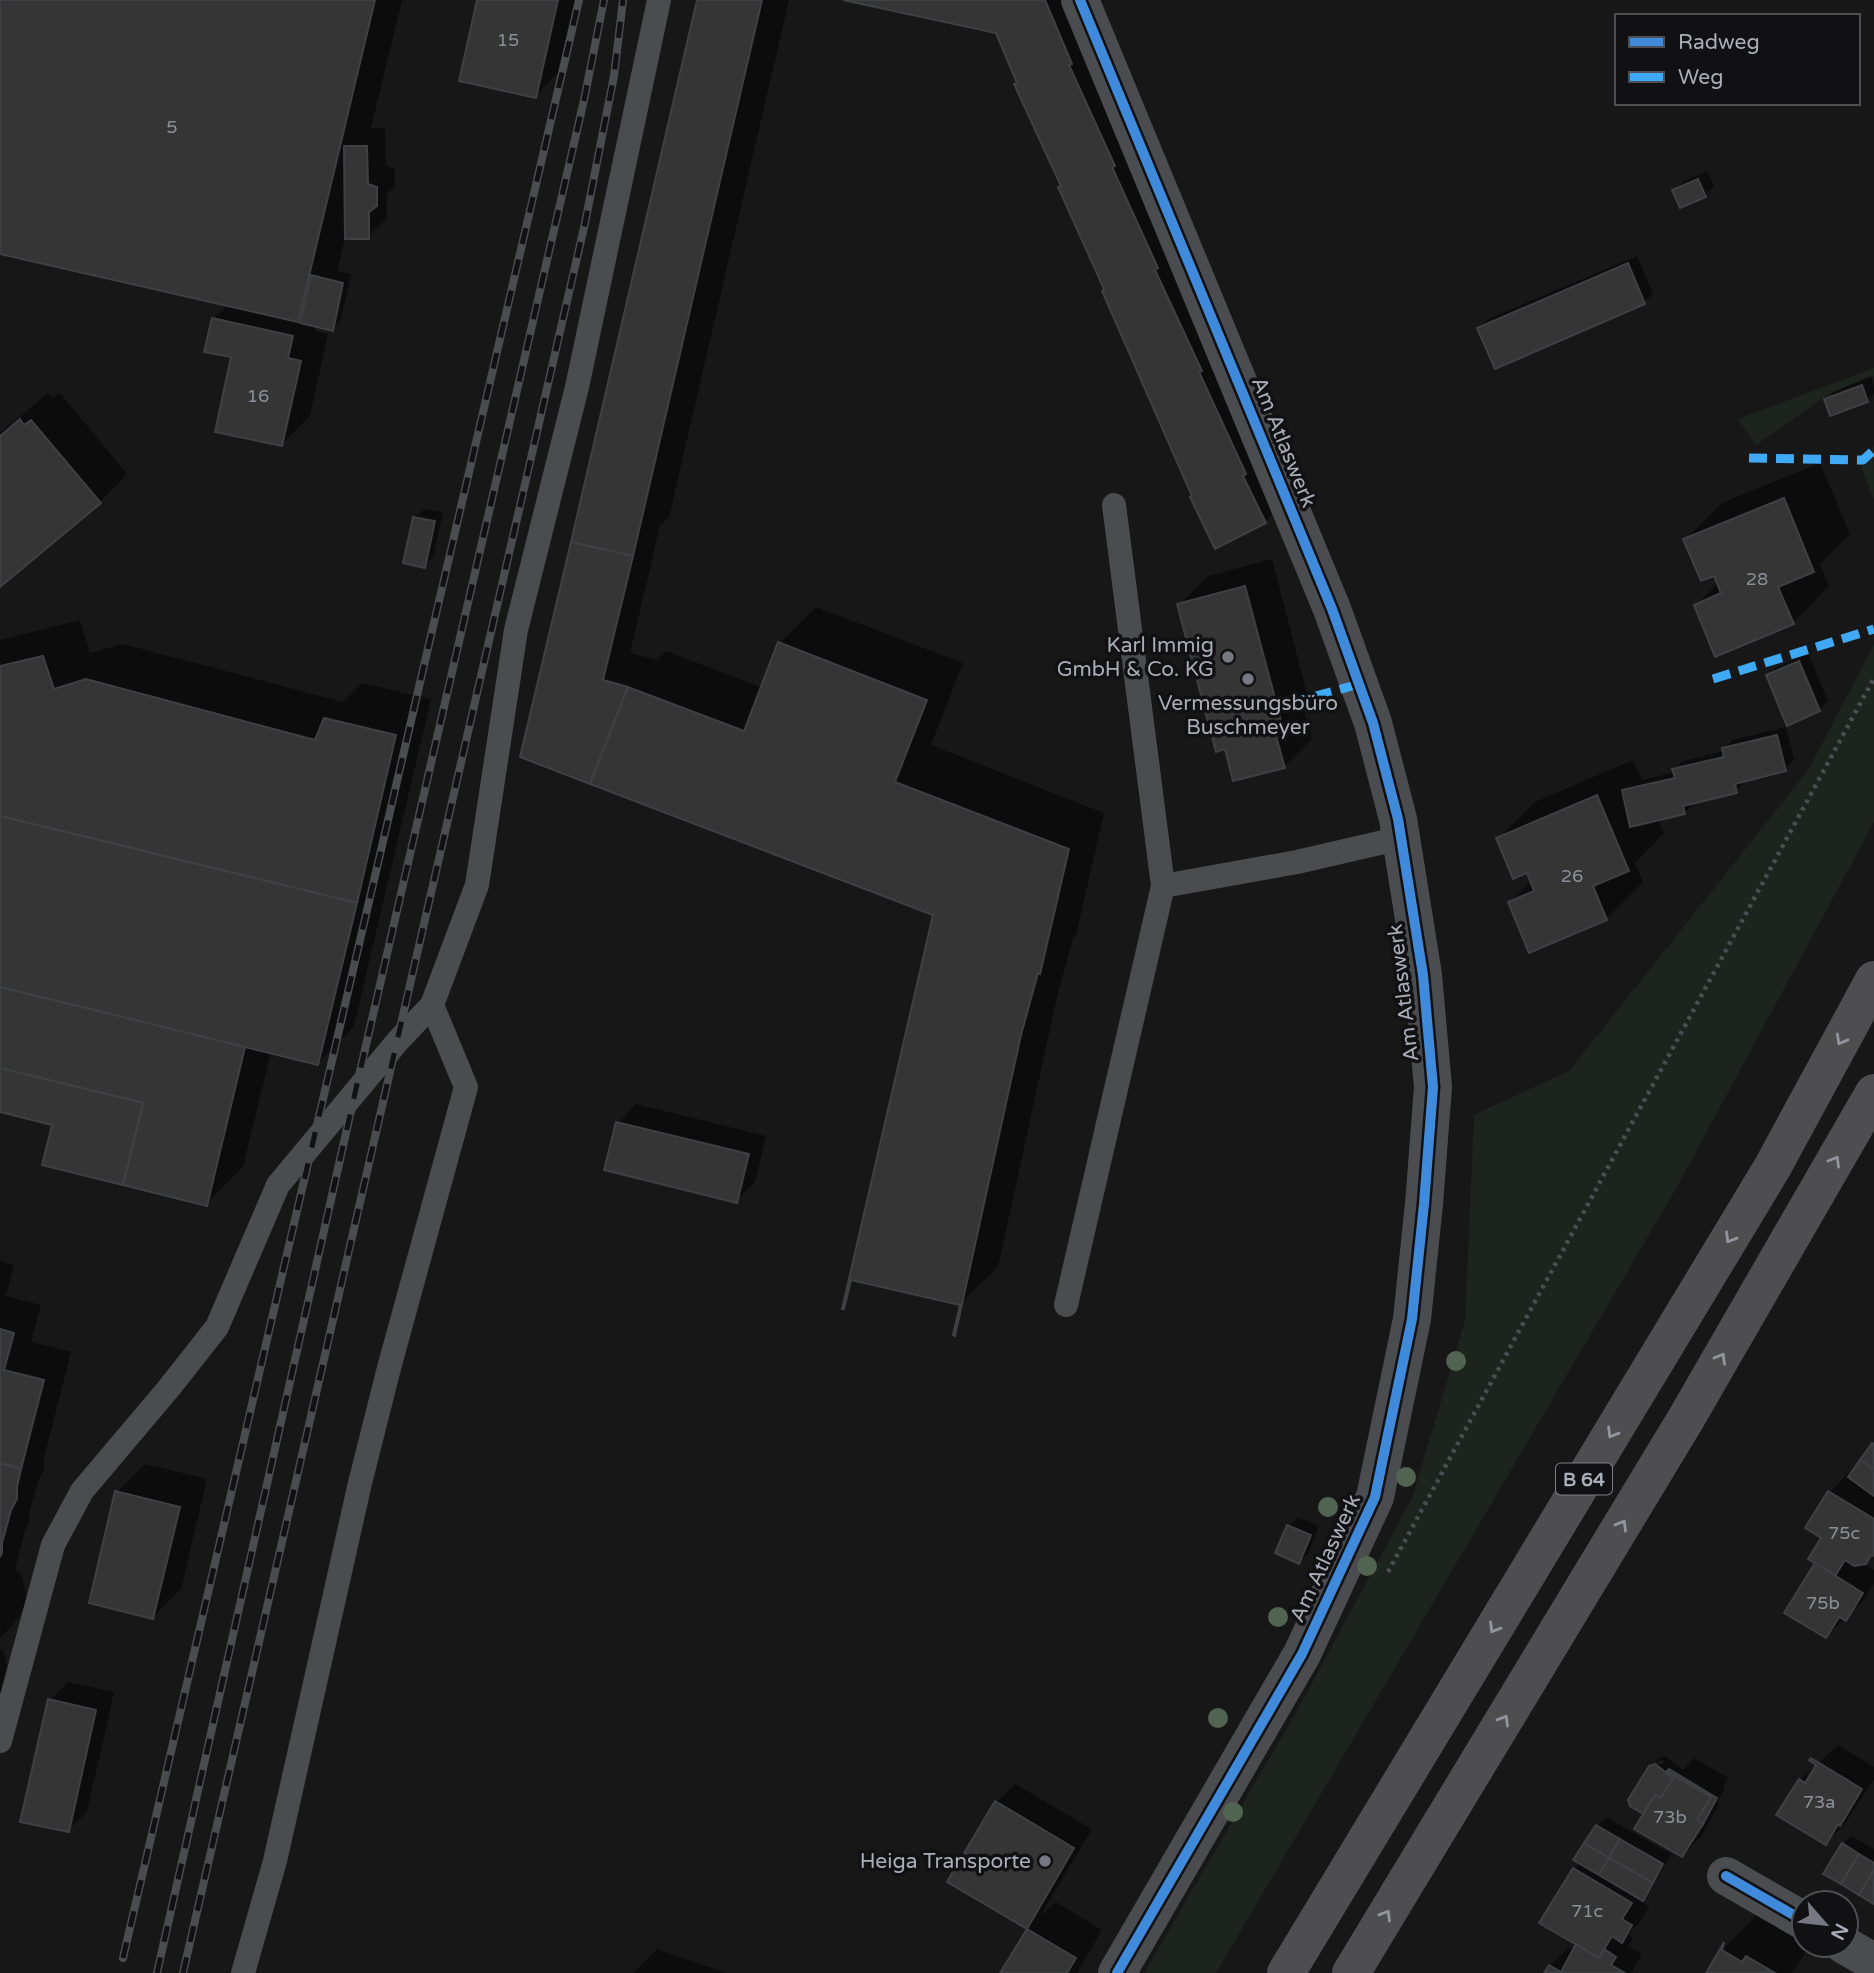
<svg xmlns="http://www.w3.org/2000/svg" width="1874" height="1973" font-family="'Varela Round',sans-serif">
	<rect width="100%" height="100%" fill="#171717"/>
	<g fill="#1d241e">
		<path d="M1874,368V381L1873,375L1829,394L1756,445L1738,419Z"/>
		<path d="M1874,445V500L1861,468Z"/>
		<path d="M1874,644V822L1677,1187L1216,1973H1144L1298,1709L1412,1498L1465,1321L1474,1115L1569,1071L1809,769Z"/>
	</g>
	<g fill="#0007">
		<path d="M0,0H402L371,128H385L386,166L395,169V186L387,194V218L368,237L345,238L337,271L351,274L341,320L332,329L316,325L314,331L328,334L310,416L282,444L213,319L228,305L0,252Z"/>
		<path d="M479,0H579L563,68L535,96Z"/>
		<path d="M699,0H789L669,517L660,526L630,653L657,660L666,651L763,688L780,643L816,607L963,663L931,745L1104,813L1076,935L1073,938L1057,997L998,1267L961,1303L935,914L522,756Z"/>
		<path d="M852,0H1097L1279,439L1302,485L1265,522L1215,546L997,31Z"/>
		<path d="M1707,171L1714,186L1705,195L1674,191L1683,182Z"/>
		<path d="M1637,256L1653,294L1644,302L1479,328L1488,319Z"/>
		<path d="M1871,377L1874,386V394L1867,400L1826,399L1835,391Z"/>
		<path d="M48,393L53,398L60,393L127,474L100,502L0,585V433Z"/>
		<path d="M1820,463L1850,534L1820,564L1829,586L1793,623L1696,605L1719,582L1715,574L1685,540L1722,503Z"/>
		<path d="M424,509L443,512L433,557L424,566L415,517Z"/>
		<path d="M1272,559L1310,705L1304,711L1312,739L1284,767L1180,604L1208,576Z"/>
		<path d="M80,620L90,653L123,644L343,702L362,683L431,699L354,1026L318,1063L271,1051L243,1167L206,1204L54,1124L0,1111V640Z"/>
		<path d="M1808,653L1828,701L1819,710L1768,676L1777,667Z"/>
		<path d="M1786,727L1794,760L1785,769L1744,779L1745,782L1736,791L1693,801V804L1685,813L1658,819L1664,833L1635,863L1643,882L1606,919L1510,902L1532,880L1528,871L1498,839L1535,802L1633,760L1642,780L1675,772L1674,770L1683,761L1725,751L1724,749L1733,740Z"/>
		<path d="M636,1104L766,1136L755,1182L736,1201L618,1123Z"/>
		<path d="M0,1261L14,1265L6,1296L41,1305L31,1342L71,1352L44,1458V1470L38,1481L29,1514V1524L25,1530L15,1570L22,1576L28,1603L11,1627L0,1638Z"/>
		<path d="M1874,1444V1554L1863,1564L1874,1570V1583L1864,1600L1826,1636L1817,1563L1823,1538L1808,1528L1830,1492L1848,1473L1851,1475Z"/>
		<path d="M145,1464L207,1479L181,1589L153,1617L117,1492Z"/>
		<path d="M1298,1517L1319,1526L1308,1553L1299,1562L1289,1526Z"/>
		<path d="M0,1649L4,1652L9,1680L0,1692Z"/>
		<path d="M68,1682L114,1692L87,1812L68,1830L50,1700Z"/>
		<path d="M1838,1745L1874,1767V1779L1844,1825L1825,1843L1800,1780Z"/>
		<path d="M1665,1756L1683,1770L1694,1758L1728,1778L1723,1787L1725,1788L1717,1803L1719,1804L1701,1837L1682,1855L1649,1806L1643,1812L1652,1767L1664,1763L1663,1760L1655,1762L1659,1758Z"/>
		<path d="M1015,1784L1092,1829L1040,1916L1056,1902L1102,1930L1077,1973H1003L1029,1928L949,1881L997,1802Z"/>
		<path d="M1606,1817L1671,1854L1651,1890L1640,1901L1649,1906L1640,1922L1628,1934L1633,1938L1628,1946L1642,1954L1631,1973H1546L1550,1966L1569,1947L1576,1951L1579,1946L1574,1869L1581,1862L1598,1826Z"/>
		<path d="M1852,1836L1874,1849V1901L1843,1844Z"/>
		<path d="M1773,1899L1804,1908V1945H1810L1797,1966L1791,1973H1708L1722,1950Z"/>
		<path d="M657,1949L726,1973H633Z"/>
	</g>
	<g fill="#353536" stroke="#3f4043" stroke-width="2">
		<path d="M0,0H375L298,322L0,254Z"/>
		<path d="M477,0H558L536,98L459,81Z"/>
		<path d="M697,0H762L633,556L571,542Z"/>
		<path d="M843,0H1045L1072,64L1069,65L1115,166L1112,167L1158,268L1155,270L1202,371L1199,372L1246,474L1243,476L1266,523L1215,549L1190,497L1192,496L1102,291L1104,289L1058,187L1061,186L1014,84L1017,83L996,33Z"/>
		<path d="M344,146H367L368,184L377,187V206L369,212V239H345Z"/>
		<path d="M1698,179L1706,197L1680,208L1672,190Z"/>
		<path d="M1628,263L1645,304L1495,369L1477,328Z"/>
		<path d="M311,275L343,283L333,331L300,323Z"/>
		<path d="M212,318L293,336L288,358L301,361L282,446L215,432L231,357L204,352Z"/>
		<path d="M1862,385L1868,402L1830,416L1824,399Z"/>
		<path d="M20,419L24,425L31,420L101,503L0,587V436Z"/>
		<path d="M1784,498L1814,572L1778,587L1794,624L1715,657L1694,605L1721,593L1714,576L1701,581L1683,539Z"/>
		<path d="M413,517L435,521L425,568L403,563Z"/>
		<path d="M571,542L633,556L603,680L628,687L590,784L520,757Z"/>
		<path d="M1245,586L1284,732V734L1276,736L1285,768L1233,781L1225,749L1216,752L1177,604Z"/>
		<path d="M778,642L927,700L895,782L1069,849L1040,974L1038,973L1021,1035L955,1336L953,1335L960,1305L851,1280L844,1309H842L933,915L590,784L628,687L744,731Z"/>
		<path d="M43,656L54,689L86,679L315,740L324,718L396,735L357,903L0,816V666Z"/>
		<path d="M1799,661L1820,711L1787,726L1766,675Z"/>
		<path d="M1777,735L1786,771L1735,784L1737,793L1683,806L1685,814L1630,827L1622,790L1675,778L1672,769L1724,757L1722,748Z"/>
		<path d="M1597,795L1629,871L1593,886L1607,920L1529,953L1508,902L1534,891L1527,873L1513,879L1496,838Z"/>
		<path d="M0,816L357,903L318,1065L0,987Z"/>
		<path d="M0,987L245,1047L207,1206L123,1185L143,1103L0,1068Z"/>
		<path d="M0,1068L143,1103L123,1185L42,1165L52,1125L0,1112Z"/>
		<path d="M616,1122L749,1154L737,1203L604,1170Z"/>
		<path d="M0,1329L14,1333L4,1370L44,1380L21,1469L0,1463Z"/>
		<path d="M1872,1443L1874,1444V1470L1860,1460Z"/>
		<path d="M1860,1460L1874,1470V1496L1848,1477Z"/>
		<path d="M0,1463L21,1469L17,1487V1499L11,1510L2,1543V1553L0,1557Z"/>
		<path d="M115,1491L180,1507L153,1619L89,1603Z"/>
		<path d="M1828,1491L1874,1519V1556L1871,1555L1866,1564L1854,1566L1845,1560L1835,1576L1808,1559L1821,1538L1805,1528Z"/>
		<path d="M1287,1525L1311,1535L1299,1564L1275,1553Z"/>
		<path d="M1815,1563L1863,1593L1846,1621L1839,1617L1826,1638L1784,1613Z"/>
		<path d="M48,1699L96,1710L69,1832L20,1822Z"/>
		<path d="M1811,1758L1862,1789L1840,1826L1838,1824L1826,1845L1776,1815L1799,1779L1805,1783L1816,1765L1809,1760Z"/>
		<path d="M1655,1764L1673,1778L1661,1798L1655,1795L1643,1814L1630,1806L1628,1800L1649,1766Z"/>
		<path d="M1669,1769L1717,1798L1703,1824L1697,1820L1711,1797L1667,1771Z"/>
		<path d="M1667,1771L1711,1797L1697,1820L1703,1824L1682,1857L1634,1829L1655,1795L1661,1798L1673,1778L1666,1773Z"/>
		<path d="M995,1801L1074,1848L1027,1929L947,1882Z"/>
		<path d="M1596,1825L1620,1839L1609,1858L1584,1843Z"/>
		<path d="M1620,1839L1663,1864L1653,1883L1609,1858Z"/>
		<path d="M1584,1843L1609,1858L1599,1875L1573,1860Z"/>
		<path d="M1842,1843L1859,1854L1841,1884L1823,1874Z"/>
		<path d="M1859,1854L1874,1863V1870L1859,1895L1841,1884Z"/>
		<path d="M1609,1858L1653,1883L1643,1901L1599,1875Z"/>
		<path d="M1573,1868L1632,1903L1622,1919L1632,1925L1622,1943L1612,1936L1599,1958L1539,1923Z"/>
		<path d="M1874,1870V1904L1859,1895Z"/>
		<path d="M1027,1929L1076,1958L1067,1973H1000Z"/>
		<path d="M1724,1942L1722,1950L1742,1962L1746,1956L1775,1973H1706Z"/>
		<path d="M1576,1944L1599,1958L1604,1949L1616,1957L1611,1965L1625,1973H1544L1549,1965L1561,1972Z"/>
	</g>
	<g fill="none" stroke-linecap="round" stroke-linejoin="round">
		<g stroke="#4d4e52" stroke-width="4.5" stroke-dasharray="3.5 5" stroke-linecap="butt">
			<path d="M1282,705L1288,704"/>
			<path d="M1388,1572L1874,678"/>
		</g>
		<g stroke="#4b4c50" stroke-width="24">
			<path d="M1114,505L1163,886L1297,862L1401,838"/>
			<path d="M1066,1305L1163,886"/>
			<path d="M0,1741L53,1545L82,1491L169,1388L217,1327L278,1185L397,1042L432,1005L477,885L516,630L577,387L659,0"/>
			<path d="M243,1973L275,1861L360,1483L389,1368L466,1087L432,1005"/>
		</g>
		<g stroke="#4b4c50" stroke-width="38">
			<path d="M1080,0L1332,609L1373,723L1398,819L1423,975L1433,1087L1424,1204L1412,1319L1375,1497L1302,1654L1117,1973"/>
			<path d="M1726,1876L1804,1921"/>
			<path d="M1844,1945L1874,1962"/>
		</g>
		<g stroke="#4e4e51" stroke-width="38">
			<path d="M1286,1973L1772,1168L1874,980"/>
			<path d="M1351,1973L1687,1417L1874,1093"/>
		</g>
		<g stroke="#4b4c4f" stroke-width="8">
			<g id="rail">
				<path d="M123,1958L579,0"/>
				<path d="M157,1973L355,1093L584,100L604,0"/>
				<path d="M183,1973L585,223L614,76L623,0"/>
			</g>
		</g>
		<use href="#rail" stroke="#111113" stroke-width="5" stroke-dasharray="16" stroke-linecap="butt"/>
		<g stroke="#3fa9f5" stroke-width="9" stroke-dasharray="18 9" stroke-linecap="butt">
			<path d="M1749,458L1863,460L1874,450"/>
			<path d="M1713,679L1874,629"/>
			<path d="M1288,704L1359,684"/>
		</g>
		<g stroke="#111113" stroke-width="15">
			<g id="cycleway">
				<path d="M1080,0L1332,609L1373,723L1398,819L1423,975L1433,1087L1424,1204L1412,1319L1375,1497L1302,1654L1117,1973"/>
				<path d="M1726,1876L1804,1921"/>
			</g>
		</g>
		<use href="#cycleway" stroke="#408adc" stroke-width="10"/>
	</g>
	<g fill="#506451">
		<circle cx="1456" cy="1361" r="10"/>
		<circle cx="1406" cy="1477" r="10"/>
		<circle cx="1328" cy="1507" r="10"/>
		<circle cx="1367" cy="1566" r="10"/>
		<circle cx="1278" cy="1617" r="10"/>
		<circle cx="1218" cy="1718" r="10"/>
		<circle cx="1233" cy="1812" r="10"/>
	</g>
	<defs><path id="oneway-chevron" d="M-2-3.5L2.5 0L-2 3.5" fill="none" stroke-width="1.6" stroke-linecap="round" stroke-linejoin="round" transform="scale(1.75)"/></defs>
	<g stroke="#92959e">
		<use href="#oneway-chevron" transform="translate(1841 1040) rotate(119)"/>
		<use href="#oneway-chevron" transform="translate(1835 1161) rotate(-60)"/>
		<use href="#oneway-chevron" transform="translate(1730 1238) rotate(121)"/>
		<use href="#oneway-chevron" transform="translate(1721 1358) rotate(-60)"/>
		<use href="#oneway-chevron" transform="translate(1612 1433) rotate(121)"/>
		<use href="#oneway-chevron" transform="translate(1622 1525) rotate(-59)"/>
		<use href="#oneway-chevron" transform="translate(1494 1628) rotate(121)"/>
		<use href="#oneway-chevron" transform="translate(1504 1720) rotate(-59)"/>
		<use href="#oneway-chevron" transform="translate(1386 1915) rotate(-59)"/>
	</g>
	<g fill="#757880" stroke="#111113" stroke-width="2.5">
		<circle cx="1228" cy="657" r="7"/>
		<circle cx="1248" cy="679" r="7"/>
		<circle cx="1045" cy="1861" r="7"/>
	</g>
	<g text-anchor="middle" stroke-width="7" stroke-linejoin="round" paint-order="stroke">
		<g font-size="18" fill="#8b8f98">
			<text x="508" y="46">15</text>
			<text x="172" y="133">5</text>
			<text x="258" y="402">16</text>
			<text x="1757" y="585">28</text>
			<text x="1572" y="882">26</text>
			<text x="1844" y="1539">75c</text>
			<text x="1823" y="1609">75b</text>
			<text x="1819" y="1808">73a</text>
			<text x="1670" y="1823">73b</text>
			<text x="1587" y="1917">71c</text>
		</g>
		<rect fill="#111113" stroke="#7b7e86" stroke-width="2" x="1556" y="1463.5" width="56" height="31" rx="5"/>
		<g font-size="19" font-weight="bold" fill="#a8adb8">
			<text x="1584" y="1486">B 64</text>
		</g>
		<g font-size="21" fill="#a8adb8" stroke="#111113">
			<text transform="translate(1284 442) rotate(68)" y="7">Am Atlaswerk</text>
			<text transform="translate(1403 993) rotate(-97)" y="7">Am Atlaswerk</text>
			<text transform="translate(1325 1558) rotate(-65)" y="7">Am Atlaswerk</text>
		</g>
		<g font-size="21" fill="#a8adb8" stroke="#111113" text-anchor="end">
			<text x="1214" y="652">Karl Immig<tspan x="1214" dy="24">GmbH &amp; Co. KG</tspan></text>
			<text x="1248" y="710" text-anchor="middle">Vermessungsbüro<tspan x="1248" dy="24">Buschmeyer</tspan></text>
			<text x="1031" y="1868">Heiga Transporte</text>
		</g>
	</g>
	<rect x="1615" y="14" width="245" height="91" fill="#111113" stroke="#4d4f55" stroke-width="2"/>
	<rect x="1629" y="37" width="35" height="10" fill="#408adc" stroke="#4d4f55" stroke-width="2"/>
	<text x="1678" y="49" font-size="21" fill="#a8adb8">Radweg</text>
	<rect x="1629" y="72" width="35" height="10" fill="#3fa9f5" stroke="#4d4f55" stroke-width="2"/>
	<text x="1678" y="84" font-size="21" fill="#a8adb8">Weg</text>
	<g transform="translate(1825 1924) rotate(118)"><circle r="33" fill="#111113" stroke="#4d4f55" stroke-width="2"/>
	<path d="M0-5L12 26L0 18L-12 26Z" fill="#757880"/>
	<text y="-10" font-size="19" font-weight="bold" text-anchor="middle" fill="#a8adb8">N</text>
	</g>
</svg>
